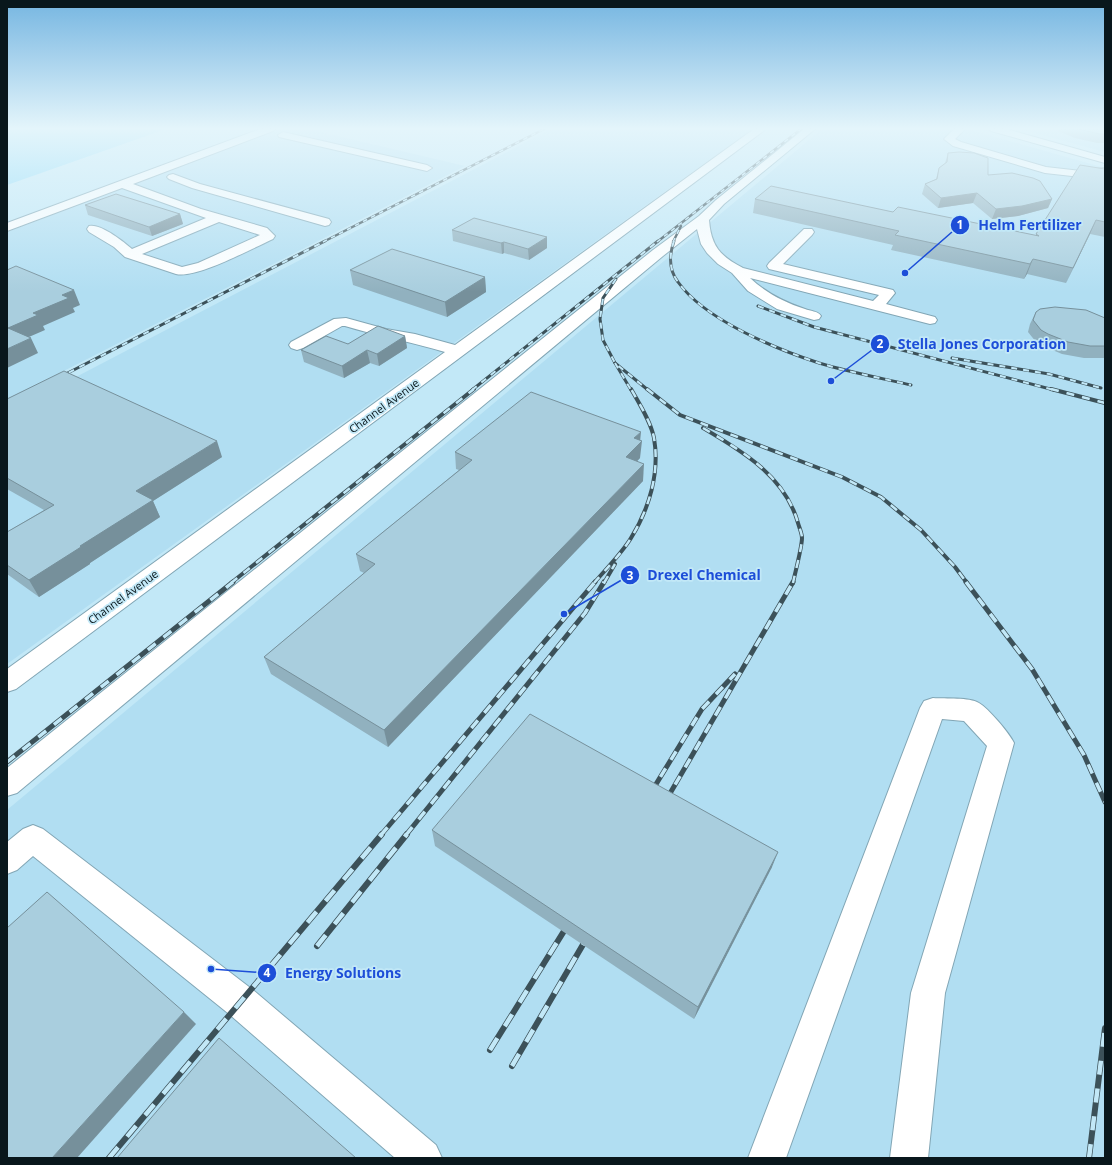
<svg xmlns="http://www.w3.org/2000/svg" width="1112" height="1165" font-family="'Open Sans',sans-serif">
	<rect width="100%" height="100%" fill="#c2e8f7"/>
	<g fill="#b1def2">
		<path d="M280,129H308L465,166L7,400V232Z"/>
		<path d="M551,129H753L663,193L7,664V413Z"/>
		<path d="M822,129H967L1105,168V1158H7V810Z"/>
		<path d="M1020,129H1105V152Z"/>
	</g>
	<path fill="#8ddaf8" d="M7,129H166L7,185Z"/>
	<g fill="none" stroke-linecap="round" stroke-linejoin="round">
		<g stroke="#82a6b5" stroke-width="2">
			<g id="minor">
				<path d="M260,129H275L273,131L133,184L201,209L267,228L275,236L273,239C253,248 196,279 176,274L125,257L114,247L89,232L87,229L89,226C100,223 123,241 132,249L206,218L122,188L7,231V223ZM219,222L260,235L198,263L182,267L142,254Z"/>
				<path d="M754,129H766L16,689L7,692V669L445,352C412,342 378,336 345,326H342L303,348L297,350L291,348L289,345L291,342L334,319L346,318L386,329L415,334L455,345Z"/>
				<path d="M804,129H815L724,204L709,220C711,246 720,256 743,268L873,301L879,295L769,269L767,266L769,263L804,229H812L814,232L812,235L783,264L893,290L895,293L886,304L935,317L937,320L935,323L930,324L750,278C766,293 784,302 805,309C810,311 818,311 821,316L819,319L814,320L777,309L748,291L732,273L718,264L707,253L701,244L697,229L663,256L17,793L7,796V768L653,250L699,216L716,200Z"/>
				<path d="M954,129H965L955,139L961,142L1046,167L1081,171L1105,168V174L1081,177L1045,173L953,146L944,139Z"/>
				<path d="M989,129H1006L1105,157V163L991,131Z"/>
				<path d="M283,132L427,165L432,168L427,171L279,137L278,135Z"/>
				<path d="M173,174L200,184L329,219L331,222L329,225L325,226L192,188L169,179L167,177L169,175Z"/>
				<path d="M933,698C946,699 969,697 979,703C988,708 1010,734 1014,743L945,993L928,1158H890L911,993L987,746L964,721L942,719L786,1158H748L920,708L924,701Z"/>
				<path d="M33,825L43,829L253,990L436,1145L442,1158H395L229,1014L33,856L17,870L7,874V842L23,829Z"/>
			</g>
		</g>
		<use href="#minor" fill="#fff" fill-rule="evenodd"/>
		<g stroke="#3c5159" stroke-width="2.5">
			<g id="rail-far4">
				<path d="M323,242L544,129"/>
				<path d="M657,242L801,129"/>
				<path d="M673,242L681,226"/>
			</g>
		</g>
		<g stroke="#3c5159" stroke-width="3">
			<g id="rail-far3">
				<path d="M674,241C669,255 669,270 678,282C705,320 776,349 819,363C849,372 880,378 911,385"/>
				<path d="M616,279L603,298L600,319L603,340L615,363L648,390"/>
				<path d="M758,306L814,327L1054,390"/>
				<path d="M952,358L1049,374L1101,388"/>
				<path d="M615,363L631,390"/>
				<path d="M58,378L325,241"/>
				<path d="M472,390L658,241"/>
			</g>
		</g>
		<g stroke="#3c5159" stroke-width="4">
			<g id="rail-far2">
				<path d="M647,389L680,415L842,477L881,497L921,530L955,567L967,583"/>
				<path d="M1051,389L1105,403"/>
				<path d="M703,428C742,451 785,476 798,523C799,527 802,533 802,538C802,547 795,573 793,583"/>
				<path d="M231,583L474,389"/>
				<path d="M594,583C606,569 622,553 631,538C649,509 660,473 654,438C651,422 639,403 631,389"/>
				<path d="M604,583L615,564"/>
			</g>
		</g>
		<g stroke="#3c5159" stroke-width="5">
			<g id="rail-far1">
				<path d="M966,582L1032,669L1084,755L1105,802"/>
				<path d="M7,762L233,582"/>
				<path d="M650,794L702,709L735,674"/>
				<path d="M665,802L793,582"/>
				<path d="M381,835L595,582"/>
				<path d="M406,835L585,613L604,582"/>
			</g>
		</g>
		<g stroke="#3c5159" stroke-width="6">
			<g id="rail">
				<path d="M317,946L407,834"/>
				<path d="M490,1050L569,923"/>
				<path d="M512,1066L588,936"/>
				<path d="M109,1158L382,834"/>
				<path d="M1089,1158L1105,1028"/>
			</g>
		</g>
		<use href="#rail-far4" stroke="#c2e8f7" stroke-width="1.5" stroke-dasharray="4.5" stroke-linecap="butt"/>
		<use href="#rail-far3" stroke="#c2e8f7" stroke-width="2" stroke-dasharray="6" stroke-linecap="butt"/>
		<use href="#rail-far2" stroke="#c2e8f7" stroke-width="2.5" stroke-dasharray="8" stroke-linecap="butt"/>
		<use href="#rail-far1" stroke="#c2e8f7" stroke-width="3.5" stroke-dasharray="10" stroke-linecap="butt"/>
		<use href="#rail" stroke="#c2e8f7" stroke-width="4.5" stroke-dasharray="14" stroke-linecap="butt"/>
	</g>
	<g fill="#91b1bf">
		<path d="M1059,129H1105V143H1097L1075,138L1058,131Z"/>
		<path d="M948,153L988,175L1052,199L1048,208L1018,216L992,219L973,203L938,208L922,194L925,184L936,179L939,168L945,163Z"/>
		<path d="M1105,169V237L1090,234L1066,283L1027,274L1024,279L891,250L893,245L753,213L755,199L893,212L1036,236V234Z"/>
		<path d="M85,205L180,214L183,224L152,236L88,215Z"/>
		<path d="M452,230L547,248L529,260L504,253L502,254L453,241Z"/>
		<path d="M350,270L485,277L486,292L447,317L353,285Z"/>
		<path d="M1036,312L1105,318V358H1084L1062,354L1043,346L1036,342L1028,332L1030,324Z"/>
		<path d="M405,336L407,348L379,366L370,363L344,378L304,362L301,350Z"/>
		<path d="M7,399L222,457L153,501L160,517L90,563V564L39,597L7,574V532L44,510L7,489Z"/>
		<path d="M640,440V458L637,461L643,481L388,747L271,674L264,657L364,573L360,571L356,554L459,470L456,469L455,452Z"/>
		<path d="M432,830L772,867L694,1019L435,846Z"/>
	</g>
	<g fill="#76909b">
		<path d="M977,193L973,203L938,208L941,198Z"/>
		<path d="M1052,199L1048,208L1018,216L992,219L996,209Z"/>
		<path d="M180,214L183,224L152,236L149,227Z"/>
		<path d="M1096,220L1090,234L1066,283L1073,268Z"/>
		<path d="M547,237V248L529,260L528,249Z"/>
		<path d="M504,242V253L502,254L501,243Z"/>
		<path d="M1033,259L1027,274L1024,279L1030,264Z"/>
		<path d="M485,277L486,292L447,317L445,302Z"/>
		<path d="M74,290L80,305L73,308L75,312L43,326L45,330L15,343L8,328L62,295Z"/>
		<path d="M405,336L407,348L379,366L377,354Z"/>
		<path d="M31,338L38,353L7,368V349Z"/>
		<path d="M367,350L370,363L344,378L342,366Z"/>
		<path d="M641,432L640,442L642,441L640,458L625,474L626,457L634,438Z"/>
		<path d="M217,441L222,457L153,501L160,517L90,563V564L39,597L29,580L80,546L136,491Z"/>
		<path d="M644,464L643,481L388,747L384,730Z"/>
		<path d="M778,852L772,867L694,1019L698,1007Z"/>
		<path d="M184,1012L196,1024L77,1158H52Z"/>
	</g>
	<g fill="#a9cede" stroke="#76909b">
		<path d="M1078,129H1105V134H1100Z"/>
		<path d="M959,152L974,153L988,158V175L1012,173L1033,178L1040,181L1052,199L1022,206L996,209L977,193L941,198L925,184L937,179L939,168L947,162L948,153Z"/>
		<path d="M1080,165L1105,169V222L1096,220L1073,268L1033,259L1030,264L895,235L899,231L755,199L771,186L893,212L898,207L1039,236L1036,234Z"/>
		<path d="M116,194L180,214L149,227L85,205Z"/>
		<path d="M474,218L547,237L528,249L504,242L501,243L452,230Z"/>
		<path d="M392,249L485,277L445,302L350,270Z"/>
		<path d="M16,266L74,290L62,295L69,298L33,313L38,315L8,328L31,338L7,349V270Z"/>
		<path d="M1055,307L1086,310L1105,318V346H1090L1068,342L1048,334L1041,330L1033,320L1036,312L1040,309Z"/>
		<path d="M378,326L405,336L377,354L367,350L342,366L301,350L326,336L348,344Z"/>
		<path d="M64,371L217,441L136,491L153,500L80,546L81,547L29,580L7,565V532L54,505L7,478V399Z"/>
		<path d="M531,392L641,432L634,438L642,441L626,457L644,464L384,730L264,657L375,564L356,554L472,460L455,452Z"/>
		<path d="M530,714L778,852L698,1007L432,830Z"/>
		<path d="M47,892L184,1012L52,1158H7V928Z"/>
		<path d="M219,1038L356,1158H117Z"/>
	</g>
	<linearGradient id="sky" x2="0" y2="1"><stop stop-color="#76b6e1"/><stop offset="0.44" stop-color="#e4f5fb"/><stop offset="1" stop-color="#e4f5fb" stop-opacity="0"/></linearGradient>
	<rect width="1112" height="292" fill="url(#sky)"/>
	<g text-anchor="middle" stroke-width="3.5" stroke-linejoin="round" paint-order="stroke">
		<g font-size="11" fill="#09171c" stroke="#c2e8f7">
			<text transform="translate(384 406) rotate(-36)" y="4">Channel Avenue</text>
			<text transform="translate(123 597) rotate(-36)" y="4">Channel Avenue</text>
		</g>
	</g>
	<path fill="none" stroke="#1d4ed8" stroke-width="1.5" d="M905 273L960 225M831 381L880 344M564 614L630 575M211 969L267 973"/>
	<g fill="#1d4ed8" stroke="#c2e8f7" stroke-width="1.5">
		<circle cx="905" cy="273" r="4"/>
		<circle cx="831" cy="381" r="4"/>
		<circle cx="564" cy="614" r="4"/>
		<circle cx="211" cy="969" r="4"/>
		<circle cx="960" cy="225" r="10"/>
		<circle cx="880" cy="344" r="10"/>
		<circle cx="630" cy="575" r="10"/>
		<circle cx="267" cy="973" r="10"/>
	</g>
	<g font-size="12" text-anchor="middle" font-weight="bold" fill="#fff">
		<text x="960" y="229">1</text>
		<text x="880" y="348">2</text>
		<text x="630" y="580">3</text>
		<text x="267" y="977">4</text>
	</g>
	<g font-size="14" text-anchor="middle" font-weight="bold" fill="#1d4ed8" stroke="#c2e8f7" stroke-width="3.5" stroke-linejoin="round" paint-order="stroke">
		<text x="1030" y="230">Helm Fertilizer</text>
		<text x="982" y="349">Stella Jones Corporation</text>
		<text x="704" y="580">Drexel Chemical</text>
		<text x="343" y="978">Energy Solutions</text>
	</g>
	<rect width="1112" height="1165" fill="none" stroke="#09171c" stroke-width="16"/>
</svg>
